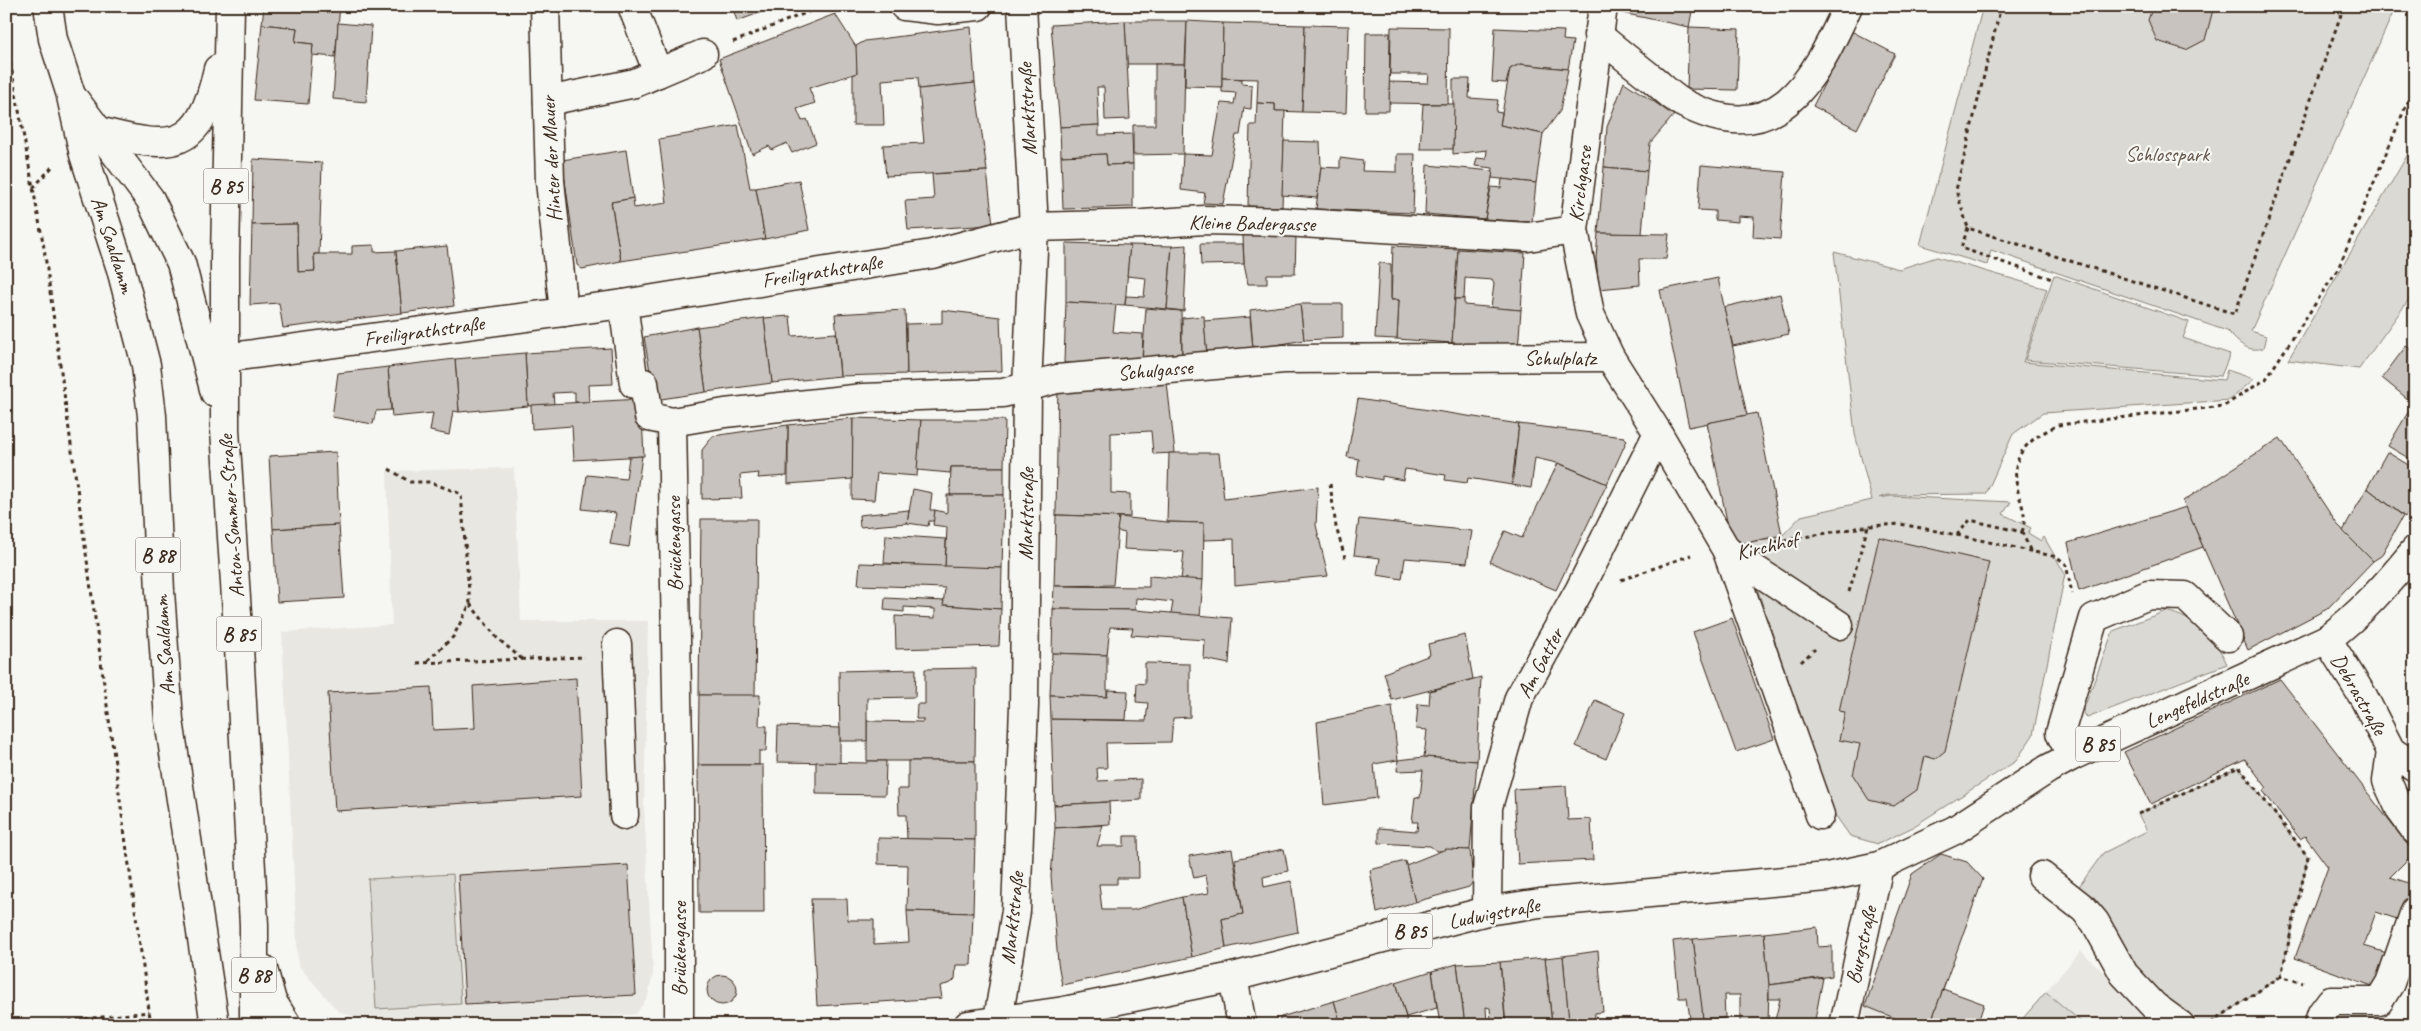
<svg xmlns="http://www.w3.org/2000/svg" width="2421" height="1031" font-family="Caveat,sans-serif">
	<rect width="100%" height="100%" fill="#f6f6f2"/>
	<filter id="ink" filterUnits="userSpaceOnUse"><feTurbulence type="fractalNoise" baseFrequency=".02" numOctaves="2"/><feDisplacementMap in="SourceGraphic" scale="10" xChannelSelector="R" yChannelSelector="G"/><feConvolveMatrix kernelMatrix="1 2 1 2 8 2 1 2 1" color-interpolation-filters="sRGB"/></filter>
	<g filter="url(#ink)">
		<g fill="#e8e7e2">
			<path d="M514,468L521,621H648L644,809L653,973L648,996L636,1014L488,1025H378L338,1011L298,965L282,632L392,625L387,471Z"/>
			<path d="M2081,951L2160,1025H2017Z"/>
			<path d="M1865,1006L1912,1025H1863Z"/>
		</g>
		<g fill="#dad9d3" stroke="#8a8278">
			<path d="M1983,6H2396L2251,331L2266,336L2263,348C2247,353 2238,342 2227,331L1991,250L1987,265L1920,245Z"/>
			<path d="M2415,142V291L2359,369L2288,360Z"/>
			<path d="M1834,252L1899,269L1937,257L2047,289L2023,362L2224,380L2227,370L2254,379L2230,400L2043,413L2013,434L1986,494L1888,495L1879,498L1892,496L2011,502L2003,514L2031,528L2028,533L2041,541L2044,537L2065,574L2033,735L2016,761L1911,828L1878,844L1850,836L1833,812L1742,544L1782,536L1801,516L1872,500L1855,434Z"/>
			<path d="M2054,275L2189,322L2183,338L2230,354L2221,376L2025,360Z"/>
			<path d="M2166,611C2196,619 2214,636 2227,664L2087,718L2083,711L2113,631Z"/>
			<path d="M2239,767L2308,857L2281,976L2209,1025H2180L2075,902L2080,885L2103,853L2147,831L2138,814Z"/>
			<path d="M453,874L461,1004L376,1009L368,879Z"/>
			<path d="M2046,992L2085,1025H2017Z"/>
		</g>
		<g fill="#c8c3be" stroke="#3b2a1e">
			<path d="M264,6H340L335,57L312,55L313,44L295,42L297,28L262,24Z"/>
			<path d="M732,6H779L737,21Z"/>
			<path d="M1623,6H1693L1689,27L1622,13Z"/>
			<path d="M2153,6H2214L2205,40L2186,50L2157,41L2148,20Z"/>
			<path d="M835,14L858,50L857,73L809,88L815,103L797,109L802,121L807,119L816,143L792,153L787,143L772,150L769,146L752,154L719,59Z"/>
			<path d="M1125,21H1187L1185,64H1127Z"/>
			<path d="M1125,21L1130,119L1105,120L1104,87H1097L1099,125L1060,127L1051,25Z"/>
			<path d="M1187,21L1223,23L1222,87L1185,86Z"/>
			<path d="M338,23L371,26L366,102L333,99Z"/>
			<path d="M1223,23L1305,25L1302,112L1275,111V104L1257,103L1258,79L1222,78Z"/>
			<path d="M262,24L297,28L295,42L313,44L308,104L254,100Z"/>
			<path d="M1305,25L1349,26L1346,113L1302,112Z"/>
			<path d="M971,27L975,83L919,89L918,77L882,80L884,125H853V75L857,73L856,46L865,41Z"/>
			<path d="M1391,27L1449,28L1448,104L1389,103V82L1428,83L1429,74H1390Z"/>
			<path d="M1689,27L1739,29L1737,90L1687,89Z"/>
			<path d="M1495,28L1564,31L1563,40L1573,41L1568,69L1520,64L1510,69L1506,83L1492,82Z"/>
			<path d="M1851,31L1895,54L1857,129L1813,106Z"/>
			<path d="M1366,33H1390L1389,111H1365Z"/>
			<path d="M1155,64H1185L1183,154L1133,155V125H1155Z"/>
			<path d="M1520,64L1568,69L1560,111L1543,134L1500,125L1510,69Z"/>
			<path d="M1222,78L1242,79V84L1252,85L1251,109L1244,108L1240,135H1236L1223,204L1203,203L1205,193L1181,190L1183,154L1212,155L1221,103L1234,104L1236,93L1222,92Z"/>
			<path d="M1453,79H1470L1469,98L1498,100L1496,112L1502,113L1500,125L1543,134L1536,183L1492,178L1493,168L1475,166L1477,158L1486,159L1487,150L1453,154Z"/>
			<path d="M1624,82L1674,115L1650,143L1647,171L1604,167L1607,127Z"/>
			<path d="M975,83L987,171L886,176L883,145L924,143L919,89Z"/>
			<path d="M1257,103L1275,104V111H1285L1282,207L1248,206L1250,125H1256Z"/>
			<path d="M1423,104H1454L1453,149H1420Z"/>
			<path d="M738,125L750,188H756L765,239L621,261L611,202L633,198L634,208L667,203L659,139Z"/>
			<path d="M1099,125V135L1132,134L1133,164L1107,165L1106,154L1061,156L1060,127Z"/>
			<path d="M1284,141L1320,142L1321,167L1317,198L1282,195Z"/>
			<path d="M626,150L633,198L611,202L621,261L582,269L577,265L562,160Z"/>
			<path d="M1106,154L1107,165L1133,164V207L1063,209L1061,156Z"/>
			<path d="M1397,154H1415L1413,213L1316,209L1321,167L1340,168V158L1363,161L1362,171L1397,172Z"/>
			<path d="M253,159L322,163L319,254H314L315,271L298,272L297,224L252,225Z"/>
			<path d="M1427,165L1493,171L1485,219L1425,214Z"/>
			<path d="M1701,165L1785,172L1780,239L1753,237L1754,217L1738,216V222L1715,220V211L1698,210Z"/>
			<path d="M1604,167L1647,171L1642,234L1598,233Z"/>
			<path d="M987,171L993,225L908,230L905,201L934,199L932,174Z"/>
			<path d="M1502,179L1536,183L1532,222L1485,219L1491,187L1501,188Z"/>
			<path d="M799,180L809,230L765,239L756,188Z"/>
			<path d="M297,224L298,272L315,271L314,254H352V246L374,245V252L396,251L402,313L283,328L279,303L250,305L252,225Z"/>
			<path d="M1598,233L1669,234L1666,259H1639L1640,285L1599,289L1596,258Z"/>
			<path d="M1243,235H1296L1295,274H1267V284H1248L1244,264Z"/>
			<path d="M1066,243L1130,245L1125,305L1066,302Z"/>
			<path d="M1200,244H1243L1244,264L1201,265Z"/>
			<path d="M1130,245L1172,246L1167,309L1125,305L1126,296L1144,297L1146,278L1127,276Z"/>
			<path d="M1187,245L1184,311L1167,309L1172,246Z"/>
			<path d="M447,246L454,306L402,313L396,251Z"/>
			<path d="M1393,246L1458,249L1452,343L1397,339L1399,300H1391Z"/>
			<path d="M1458,249L1525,253L1521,310L1491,308L1494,284L1492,280L1465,278L1464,299H1455Z"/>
			<path d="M1379,263L1391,264V300H1399L1397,339L1375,338Z"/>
			<path d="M1718,278L1747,415L1689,427L1660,290Z"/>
			<path d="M1780,294L1789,334L1733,346L1724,307Z"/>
			<path d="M1455,299H1464V305L1521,310L1518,349L1452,343Z"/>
			<path d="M1066,302L1116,305L1113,332L1143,334L1142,362L1064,363Z"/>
			<path d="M1300,304H1343V338L1304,340Z"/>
			<path d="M1300,304L1304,340L1253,349L1250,310Z"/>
			<path d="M1146,308L1181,311L1182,361L1142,362Z"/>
			<path d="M905,310L907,374L840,376L835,314Z"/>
			<path d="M942,310L1000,317L1002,371L907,374L906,324L942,323Z"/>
			<path d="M790,316L792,336L836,333L840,376L772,383L764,318Z"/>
			<path d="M1204,316L1207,356L1182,361V318Z"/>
			<path d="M1250,317L1253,349L1207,356L1204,321Z"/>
			<path d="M764,318L772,383L706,392L697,327Z"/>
			<path d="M697,327L706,392L655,400L644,337Z"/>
			<path d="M2406,346L2415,352V405L2382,378Z"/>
			<path d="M611,348L613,384L588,385L589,402H575V392L553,393L554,404L528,406L525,353Z"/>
			<path d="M525,353L528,406L459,412L455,359Z"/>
			<path d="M455,359L459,412L453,411L449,435L430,431L433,413L392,417L388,367Z"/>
			<path d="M388,367L391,410L376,411L373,424L332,417L338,373Z"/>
			<path d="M1166,374L1175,453L1153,454L1151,431L1111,433V493L1130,494V517L1056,515L1058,384Z"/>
			<path d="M641,399L644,456L574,460L572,426L532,429L531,405Z"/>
			<path d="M1358,399L1519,424L1512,485L1468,478L1467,483L1445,480L1446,475L1405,469L1403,480L1382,476V480L1357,475L1359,459L1347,457Z"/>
			<path d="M2413,404L2415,405V462L2388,446Z"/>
			<path d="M1757,413L1782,535L1732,546L1707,423Z"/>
			<path d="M853,418V479L788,484V425Z"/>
			<path d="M853,418L921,420L917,476L877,473L874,500L852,499Z"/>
			<path d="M921,420H1005L1004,467H951L950,473L917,470Z"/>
			<path d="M1519,424L1624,437L1627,440L1607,484L1561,464L1535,458L1531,488L1512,485Z"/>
			<path d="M788,425L787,476L758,478L759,473L740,475L742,498L702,499V450L713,436Z"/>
			<path d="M2280,438L2337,524L2373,561L2327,609L2248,650L2183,501Z"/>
			<path d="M336,452L339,525L273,529L269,456Z"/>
			<path d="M2387,452L2415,469V500L2405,517L2367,488Z"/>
			<path d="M1169,453H1219L1224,499L1318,487L1316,525L1328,576L1235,585L1234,539L1203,540L1204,523L1167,522Z"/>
			<path d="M642,456L629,547L610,544L616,513L582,509L587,475L626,479L629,457Z"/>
			<path d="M1558,463L1607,484L1556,590L1490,562L1505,531L1522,538Z"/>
			<path d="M951,467H1004V495H950Z"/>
			<path d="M2367,488L2403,516L2381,556L2373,561L2343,531Z"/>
			<path d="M913,489L932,493L930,510H935L934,521H929L928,526L907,523Z"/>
			<path d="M947,495H1004L1002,568L945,567L947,527L933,525L935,510L947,513Z"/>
			<path d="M2186,507L2203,547L2079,591L2068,543Z"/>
			<path d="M909,510L907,523L860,527L859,515Z"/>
			<path d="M1056,515L1119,517L1113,585L1054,586Z"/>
			<path d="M1119,517L1167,522L1204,523L1203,580H1181L1184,552L1124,549L1125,533L1117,531Z"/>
			<path d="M701,519H757L755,696L699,695Z"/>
			<path d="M1359,519L1472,531L1467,563L1405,558L1402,579L1377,575L1380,558L1354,555Z"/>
			<path d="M339,525L344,598L277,602L273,529Z"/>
			<path d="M886,535L946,539L945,567L884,563Z"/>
			<path d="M1879,537L1989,562L1945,751L1935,759L1925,756L1917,790L1894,806L1869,800L1853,775L1860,744L1839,740L1845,712L1839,711Z"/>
			<path d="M860,563L1002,568L1001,609L943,605L945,588L858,585Z"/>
			<path d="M1149,576L1203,580L1200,617L1171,614L1173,602L1136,598L1135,610L1053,609L1054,586L1149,587Z"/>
			<path d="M885,598L944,601L943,605L1001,609L999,646L896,649L895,616L935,618V609L904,607V612L884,610Z"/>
			<path d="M1053,609L1135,610L1232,618L1229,664L1204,659L1205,640L1131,635L1133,628L1110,627L1107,655L1052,653Z"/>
			<path d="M1732,618L1774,739L1736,752L1693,632Z"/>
			<path d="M1465,635L1473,679L1392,700L1384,673L1430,655L1428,644Z"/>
			<path d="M1052,653L1107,655V697L1050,695Z"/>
			<path d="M1145,663L1190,664V717L1173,718L1171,742L1106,743L1107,768H1097L1098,781L1141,779V800L1054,805L1051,719L1146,721L1148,703L1136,702L1137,683L1145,684Z"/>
			<path d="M976,668L975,761H867V721L923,722V719H916L917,704H925V669Z"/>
			<path d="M916,669L915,697L867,698V741H840L839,671Z"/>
			<path d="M1481,677L1477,761L1424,757L1427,730L1416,729L1418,704L1429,705L1430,691Z"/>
			<path d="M576,678L582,796L335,811L328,693L431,687L433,730L475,728L473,686Z"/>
			<path d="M2280,679L2414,853L2390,877L2412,884L2400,920L2376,912L2364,946L2387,953L2375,987L2295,958L2328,867L2305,836L2300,839L2263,791L2267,788L2245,759L2151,804L2124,752Z"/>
			<path d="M1108,690L1128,691L1126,720L1051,719L1050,695L1107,697Z"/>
			<path d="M699,695H760L759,726H767L766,751H759V765H698Z"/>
			<path d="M1595,700L1625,713L1606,759L1576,746Z"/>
			<path d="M1392,706L1398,760L1374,764L1377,798L1324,805L1317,722Z"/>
			<path d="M778,726L840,728V763L777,762Z"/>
			<path d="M1424,757L1477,761L1470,850L1437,851L1430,846L1379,843V828L1417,831L1418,822H1412L1415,797L1420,798L1423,770L1397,771L1398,760Z"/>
			<path d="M867,761H886L885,795L816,794V762L867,763Z"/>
			<path d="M908,761H975V840L907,839L906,815H899L898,789H908Z"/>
			<path d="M698,765H763L764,913H699Z"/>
			<path d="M1566,786L1568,820L1591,819L1593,860L1518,864L1514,789Z"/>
			<path d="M1109,802L1110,824L1055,828L1054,805Z"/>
			<path d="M1103,825L1097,846H1124V836H1138L1139,878H1117V884H1099L1102,910H1133L1182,897L1192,957L1062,985L1058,963L1051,876L1055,828Z"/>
			<path d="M878,838L975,840L973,913L907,911L908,865L878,864Z"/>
			<path d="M1232,849L1243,914L1222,919L1226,948L1192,957L1182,897L1209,893L1206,875L1194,878L1189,856Z"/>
			<path d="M1284,849L1288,871L1263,877L1264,887L1291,881L1298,932L1226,948L1222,919L1243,914L1235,859Z"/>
			<path d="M1446,849L1470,850L1473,882L1469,887L1415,902L1406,865Z"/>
			<path d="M1941,854L1967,862L1983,879L1930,1025H1912L1865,1006L1912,874Z"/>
			<path d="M1405,861L1415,902L1377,913L1370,870Z"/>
			<path d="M628,865L636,995L465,1004L458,875Z"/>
			<path d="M811,899H847L848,920H874V944L909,942L907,911L973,913L971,965H956L955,979L951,983L940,986L942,998L817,1006Z"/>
			<path d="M1817,927L1818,947L1832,946V976L1769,985L1764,933Z"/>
			<path d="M1764,933L1769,985L1768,1025H1740V995H1724L1725,1018L1703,1020L1693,939Z"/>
			<path d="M1693,939L1702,1008L1703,1025H1691L1687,998H1679L1673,941Z"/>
			<path d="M1598,951L1603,1012L1595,1013L1594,1025H1569L1563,956Z"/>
			<path d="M1563,956L1569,1022L1552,1024L1545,958Z"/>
			<path d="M1545,958L1552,1025H1506L1500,962Z"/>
			<path d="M1500,962L1505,1019L1491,1020L1490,1008L1486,1007L1487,1025H1465L1457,964Z"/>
			<path d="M1457,964L1465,1025H1440L1432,971Z"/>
			<path d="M1432,971L1437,1008L1406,1017L1396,982Z"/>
			<circle cx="722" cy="990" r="15"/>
			<path d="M1823,978L1814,1025H1774L1780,999H1769V985Z"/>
			<path d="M1396,982L1408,1025H1341L1334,1001Z"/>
			<path d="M1943,989L1984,1004L1977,1025H1930Z"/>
			<path d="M1334,1001L1341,1025H1277L1281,1017Z"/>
		</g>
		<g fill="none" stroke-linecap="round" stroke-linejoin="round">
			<g stroke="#3b2a1e" stroke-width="31">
				<g id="minor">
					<path d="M545,6L550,181L564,312"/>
					<path d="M904,6L938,10L978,6"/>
					<path d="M1603,6L1574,230L1590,314L1610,357L1658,433L1727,551L1820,815"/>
					<path d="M1598,35C1617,51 1636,66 1655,81C1663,88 1672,97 1681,102C1776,153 1813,83 1848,6"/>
					<path d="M658,73L703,54"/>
					<path d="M548,101L635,83L658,73L632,6"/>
					<path d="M623,304L634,384L644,383L649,417L672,422L725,413L863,398L1003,393L1057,379L1284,359L1610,357"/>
					<path d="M224,358L623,304L932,254L1034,227L1143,224L1204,220L1285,222L1528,237L1574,230"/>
					<path d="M672,422L679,802V1025"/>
					<path d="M1727,551L1839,625"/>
					<path d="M2327,639L2364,698L2391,751L2415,767"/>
					<path d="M617,644L624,815"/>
					<path d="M2391,751L2387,781L2401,811L2415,830"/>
					<path d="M2072,756L2060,733L2094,618L2148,595L2185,596L2228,637"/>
					<path d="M2042,876L2084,909L2095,922L2124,974L2154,1006L2180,1025"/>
					<path d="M1487,911L1488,807L1519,698L1580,589L1658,433"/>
					<path d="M1233,977L1242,1025"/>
					<path d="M998,1020L1016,911L1024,706L1027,388L1034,227L1022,6"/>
					<path d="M1844,1025L1879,866"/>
					<path d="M2318,1025L2322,1013L2331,1001H2379L2390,983L2415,911"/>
				</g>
			</g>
			<g stroke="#3b2a1e" stroke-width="31">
				<g id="major">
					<path d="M48,6L53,39L70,92L84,155L121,269L146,365L152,416L160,591L169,720L215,1025"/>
					<path d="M230,6L225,259V430L238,629L254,925V1025"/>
					<path d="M75,100L150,199L181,263L215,393"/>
					<path d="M99,131C173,151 200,151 218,69"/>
					<path d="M263,969L272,1001L287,1025"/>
					<path d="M968,1025L1064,1011L1233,977L1487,911L1540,903L1827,877L1879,866L1955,830L2048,769L2072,756L2327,639C2361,614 2388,583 2415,550"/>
				</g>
			</g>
			<g stroke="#3b2a1e" stroke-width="3" stroke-dasharray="4 4" stroke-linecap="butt">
				<path d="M2001,6L1956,190L1968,228L2235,314L2344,6"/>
				<path d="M6,39L44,248L151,1025"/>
				<path d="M733,42L823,6"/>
				<path d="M33,188L54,165"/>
				<path d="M1968,228L1961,248L2052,279"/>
				<path d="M389,469L410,482H430L461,494L470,604L453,637L425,663"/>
				<path d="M1330,484L1336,527L1346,561"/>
				<path d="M2022,532C2027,518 2023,509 2019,495C2008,456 2025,441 2058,425L2224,406L2266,379L2338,269L2415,84"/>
				<path d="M2022,532L2030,550"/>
				<path d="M1957,535L2057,557L2066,564L2072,594"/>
				<path d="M1775,542L1868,526L1900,524L1957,535L1970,520L2022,532"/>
				<path d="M1621,580L1691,555"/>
				<path d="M1849,592L1868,526"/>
				<path d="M470,604L497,638L522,659"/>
				<path d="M1801,662L1815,649"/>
				<path d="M417,663L585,657"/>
				<path d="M2138,814L2239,767L2308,857L2281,976L2303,983"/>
				<path d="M2211,1023L2281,976"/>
				<path d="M29,1025L149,1012"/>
			</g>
			<use href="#minor" stroke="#f6f6f2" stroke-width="28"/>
			<use href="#major" stroke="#f6f6f2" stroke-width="28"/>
		</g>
	</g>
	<g text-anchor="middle" stroke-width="4.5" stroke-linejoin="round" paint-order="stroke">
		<g fill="#f6f6f2" stroke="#73675e" stroke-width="1">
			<rect x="203.5" y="168.5" width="45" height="35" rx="4"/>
			<rect x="135.5" y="537.5" width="45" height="35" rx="4"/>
			<rect x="216.5" y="616.5" width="45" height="35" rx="4"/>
			<rect x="2075.5" y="726.5" width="45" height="35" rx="4"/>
			<rect x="1387.5" y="913.5" width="45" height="35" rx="4"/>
			<rect x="231.5" y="957.5" width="45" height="35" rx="4"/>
		</g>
		<g font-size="20" font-weight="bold" fill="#3b2a1e">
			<text x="226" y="193">B 85</text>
			<text x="158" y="562">B 88</text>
			<text x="239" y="641">B 85</text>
			<text x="2098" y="751">B 85</text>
			<text x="1410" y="938">B 85</text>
			<text x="254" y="982">B 88</text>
		</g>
		<g font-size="21" fill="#3b2a1e" stroke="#f6f6f2">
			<text transform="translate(1027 109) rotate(-93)" y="7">Marktstraße</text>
			<text transform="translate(551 159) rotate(-93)" y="7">Hinter der Mauer</text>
			<text transform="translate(1580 184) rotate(-83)" y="7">Kirchgasse</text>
			<text transform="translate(1252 223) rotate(1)" y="7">Kleine Badergasse</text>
			<text transform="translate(113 245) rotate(72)" y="7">Am Saaldamm</text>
			<text transform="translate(822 271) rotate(-9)" y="7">Freiligrathstraße</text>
			<text transform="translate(424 331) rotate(-8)" y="7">Freiligrathstraße</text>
			<text x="1560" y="365">Schulplatz</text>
			<text transform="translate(1155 370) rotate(-5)" y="7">Schulgasse</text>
			<text transform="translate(1026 514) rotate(-89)" y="7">Marktstraße</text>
			<text transform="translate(231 516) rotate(-94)" y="7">Anton-Sommer-Straße</text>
			<text transform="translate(674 544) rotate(-91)" y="7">Brückengasse</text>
			<text transform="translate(1767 546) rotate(-13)" y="7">Kirchhof</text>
			<text transform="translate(164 645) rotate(-94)" y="7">Am Saaldamm</text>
			<text transform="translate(1540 663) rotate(-62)" y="7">Am Gatter</text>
			<text transform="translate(2359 694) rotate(60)" y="7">Debrastraße</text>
			<text transform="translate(2197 700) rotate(-24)" y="7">Lengefeldstraße</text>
			<text transform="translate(1494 913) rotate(-11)" y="7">Ludwigstraße</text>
			<text transform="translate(1012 918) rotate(-84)" y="7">Marktstraße</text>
			<text transform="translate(1861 945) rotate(-77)" y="7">Burgstraße</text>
			<text transform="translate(679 949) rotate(-90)" y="7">Brückengasse</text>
		</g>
		<g font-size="21" fill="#63564b" stroke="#f6f6f2">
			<text x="2167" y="161">Schlosspark</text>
		</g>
	</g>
	<rect width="2421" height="1031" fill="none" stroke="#f6f6f2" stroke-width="25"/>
	<rect x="12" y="12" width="2396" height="1006" fill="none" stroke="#3b2a1e" stroke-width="2" filter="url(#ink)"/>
</svg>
